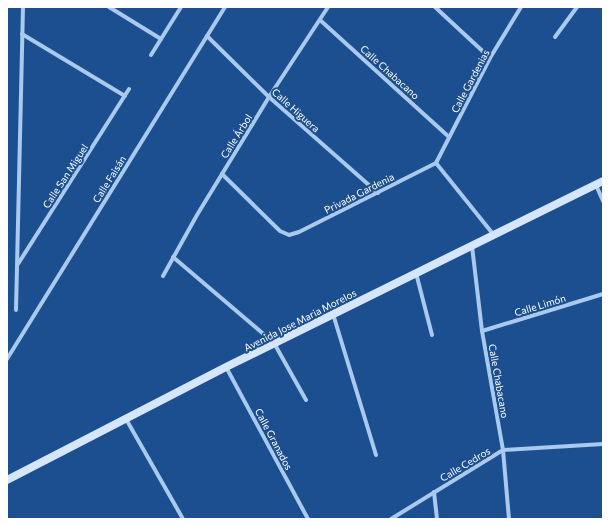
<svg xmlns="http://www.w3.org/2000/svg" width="610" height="526" font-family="Commissioner,sans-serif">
	<rect width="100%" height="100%" fill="#1b4f8f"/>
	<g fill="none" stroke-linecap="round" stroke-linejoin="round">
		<g stroke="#a9c9ee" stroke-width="4">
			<path d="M109,7L161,39"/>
			<path d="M435,7L490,58"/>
			<path d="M320,20L449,137"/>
			<path d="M22,34L125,96"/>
			<path d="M207,36L269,97L378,193"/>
			<path d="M555,37L577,7"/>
			<path d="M151,55L181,7"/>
			<path d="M436,163L490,58L521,7"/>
			<path d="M436,163L493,234"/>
			<path d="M222,174L280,231L289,235L299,232L436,163"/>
			<path d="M596,185L603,201"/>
			<path d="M472,246L482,331L503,450L509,519"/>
			<path d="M173,257L274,343L306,400"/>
			<path d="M18,264L129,89"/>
			<path d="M416,273L432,335"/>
			<path d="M163,276L197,215L269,97L328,7"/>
			<path d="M16,310L23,7"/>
			<path d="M333,314L376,455"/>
			<path d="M482,331L603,294"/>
			<path d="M7,359L225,7"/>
			<path d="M226,367L308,519"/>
			<path d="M126,419L183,519"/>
			<path d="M434,492L437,519"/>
			<path d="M391,519L503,450L603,444"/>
		</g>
		<path stroke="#d6e6fa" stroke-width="8" d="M7,480L226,367L603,181"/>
	</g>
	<g text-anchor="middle" stroke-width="4" stroke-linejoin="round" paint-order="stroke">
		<g font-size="10" fill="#fff" stroke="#1b4f8f">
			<text transform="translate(390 72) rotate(42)" y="4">Calle Chabacano</text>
			<text transform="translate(470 81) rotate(-62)" y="4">Calle Gardenias</text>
			<text transform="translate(296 110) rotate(42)" y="4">Calle Higuera</text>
			<text transform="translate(236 136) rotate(-58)" y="4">Calle Árbol</text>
			<text transform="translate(65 176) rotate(-57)" y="4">Calle San Miguel</text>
			<text transform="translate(109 179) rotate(-58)" y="4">Calle Faisán</text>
			<text transform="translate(359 193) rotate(-27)" y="4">Privada Gardenia</text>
			<text transform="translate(540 305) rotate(-17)" y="4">Calle Limón</text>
			<text transform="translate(300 320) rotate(-27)" y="4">Avenida Jose Maria Morelos</text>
			<text transform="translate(499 381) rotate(80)" y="4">Calle Chabacano</text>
			<text transform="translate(274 439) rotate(62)" y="4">Calle Granados</text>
			<text transform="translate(465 464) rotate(-31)" y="4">Calle Cedros</text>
		</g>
	</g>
	<rect width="610" height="526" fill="none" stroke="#ffffff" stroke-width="16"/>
</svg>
